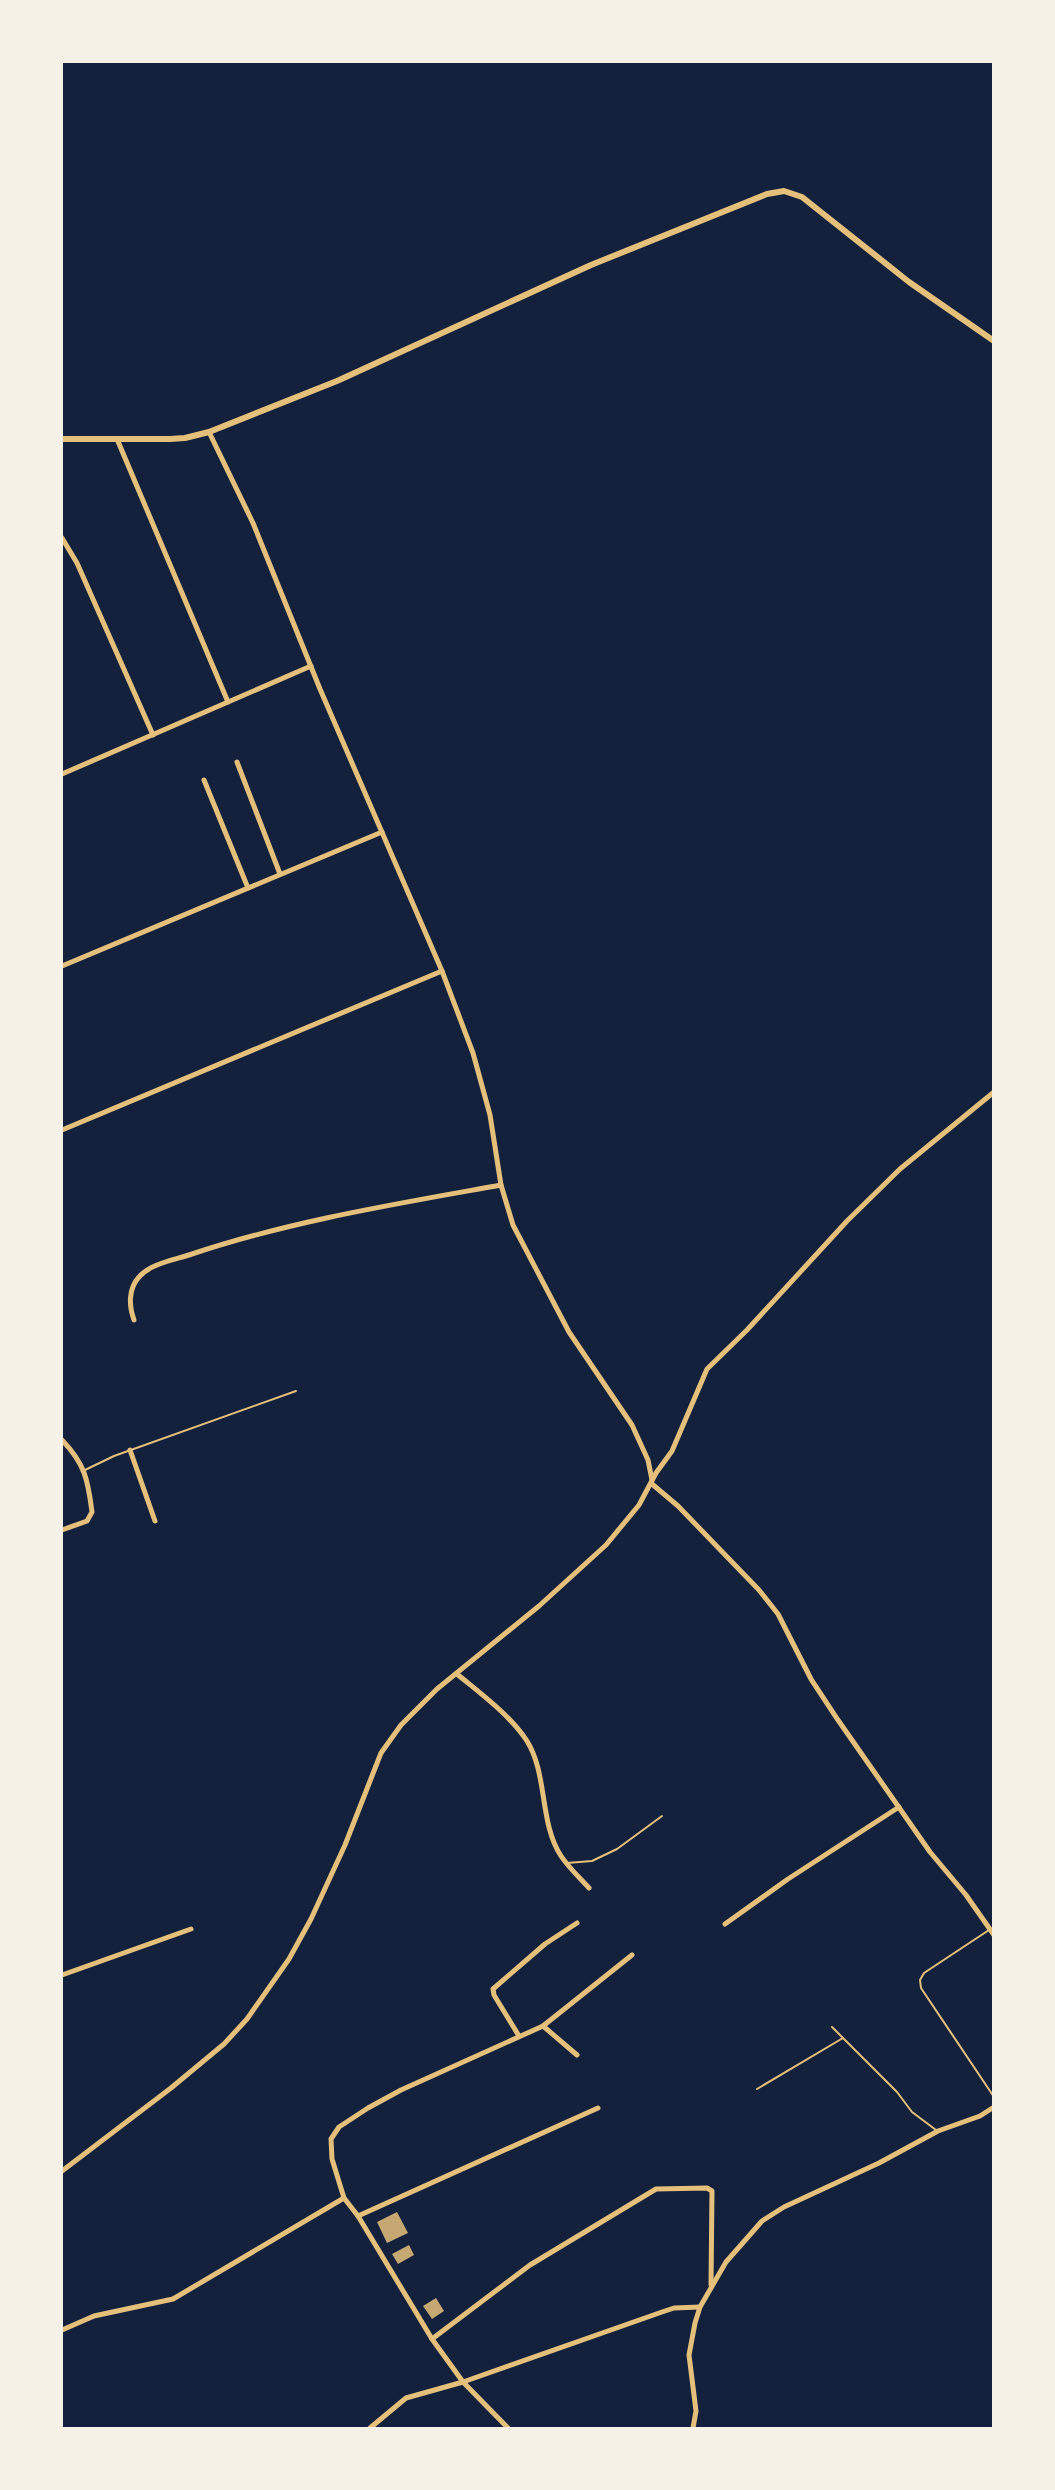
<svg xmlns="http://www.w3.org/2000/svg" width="1055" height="2490" font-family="Lato,sans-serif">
	<rect width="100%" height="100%" fill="#14213d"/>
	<g fill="#c6a872">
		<path d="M397,2212L408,2233L387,2243L377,2222Z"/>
		<path d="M409,2245L414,2255L398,2264L392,2254Z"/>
		<path d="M436,2298L444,2311L432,2319L423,2306Z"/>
	</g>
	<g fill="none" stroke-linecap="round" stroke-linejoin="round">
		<g stroke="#e5c07b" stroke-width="2">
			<path d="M85,1470L114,1456L296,1391"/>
			<path d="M567,1863L592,1861L617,1849L662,1816"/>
			<path d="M989,1930L924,1973L920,1980L921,1988L994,2097"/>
			<path d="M832,2027L897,2092L912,2112L936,2130"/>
			<path d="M757,2089L843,2038"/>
		</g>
		<g stroke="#e5c07b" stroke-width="5">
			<path d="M209,432L253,523L320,689L442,971L473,1053L490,1115L501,1185L513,1225L569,1332L632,1425L648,1460L652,1480"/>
			<path d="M117,439L228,702"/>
			<path d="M62,538L77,563L153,735"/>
			<path d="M237,762L280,874"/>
			<path d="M62,774L311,666"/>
			<path d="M204,780L248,888"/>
			<path d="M62,966L382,832"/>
			<path d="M62,1130L442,971"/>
			<path d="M134,1320C129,1306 128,1289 139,1277C150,1264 173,1260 189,1255C290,1221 396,1204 501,1185"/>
			<path d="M62,1440C85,1464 88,1480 92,1512L87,1521L62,1530"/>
			<path d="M130,1450L155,1521"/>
			<path d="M652,1484L678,1506L759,1590L778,1614L811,1679L838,1720L930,1852L966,1895L994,1935"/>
			<path d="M457,1674C481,1694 510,1715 527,1741C548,1775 539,1822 561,1856C569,1868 580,1878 589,1888"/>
			<path d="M725,1924L788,1879L899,1807"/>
			<path d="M62,1975L191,1929"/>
			<path d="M543,2026L577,2055"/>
			<path d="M519,2036L494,1995L493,1989L545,1944L577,1923"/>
			<path d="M62,2171L171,2088L224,2044L247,2019L289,1959L311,1919L345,1845L381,1753L401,1725L437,1689L539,1606L606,1545L639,1505L656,1473L672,1451L707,1369L747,1330L847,1221L900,1169L994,1092"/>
			<path d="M358,2216L598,2108"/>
			<path d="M62,2330L94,2316L173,2299L344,2198"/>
			<path d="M432,2339L530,2265L656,2189L707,2188L712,2191L711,2285"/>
			<path d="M370,2428L406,2398L463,2382L662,2312L674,2308L700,2307"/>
			<path d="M508,2428L463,2382L432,2339L358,2216L344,2198L332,2159L331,2139L339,2127L368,2108L401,2090L543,2026L632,1955"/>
			<path d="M693,2428L696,2411L689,2355L695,2323L700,2307L726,2262L762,2221L784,2207L879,2163L938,2131L980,2116L994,2107"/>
		</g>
		<path stroke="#e5c07b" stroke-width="6" d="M62,439H170L185,438L209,432L337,381L591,265L767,194L784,191L802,197L909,282L994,341"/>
	</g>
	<rect width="1055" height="2490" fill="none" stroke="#f6f1e7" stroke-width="126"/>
</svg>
